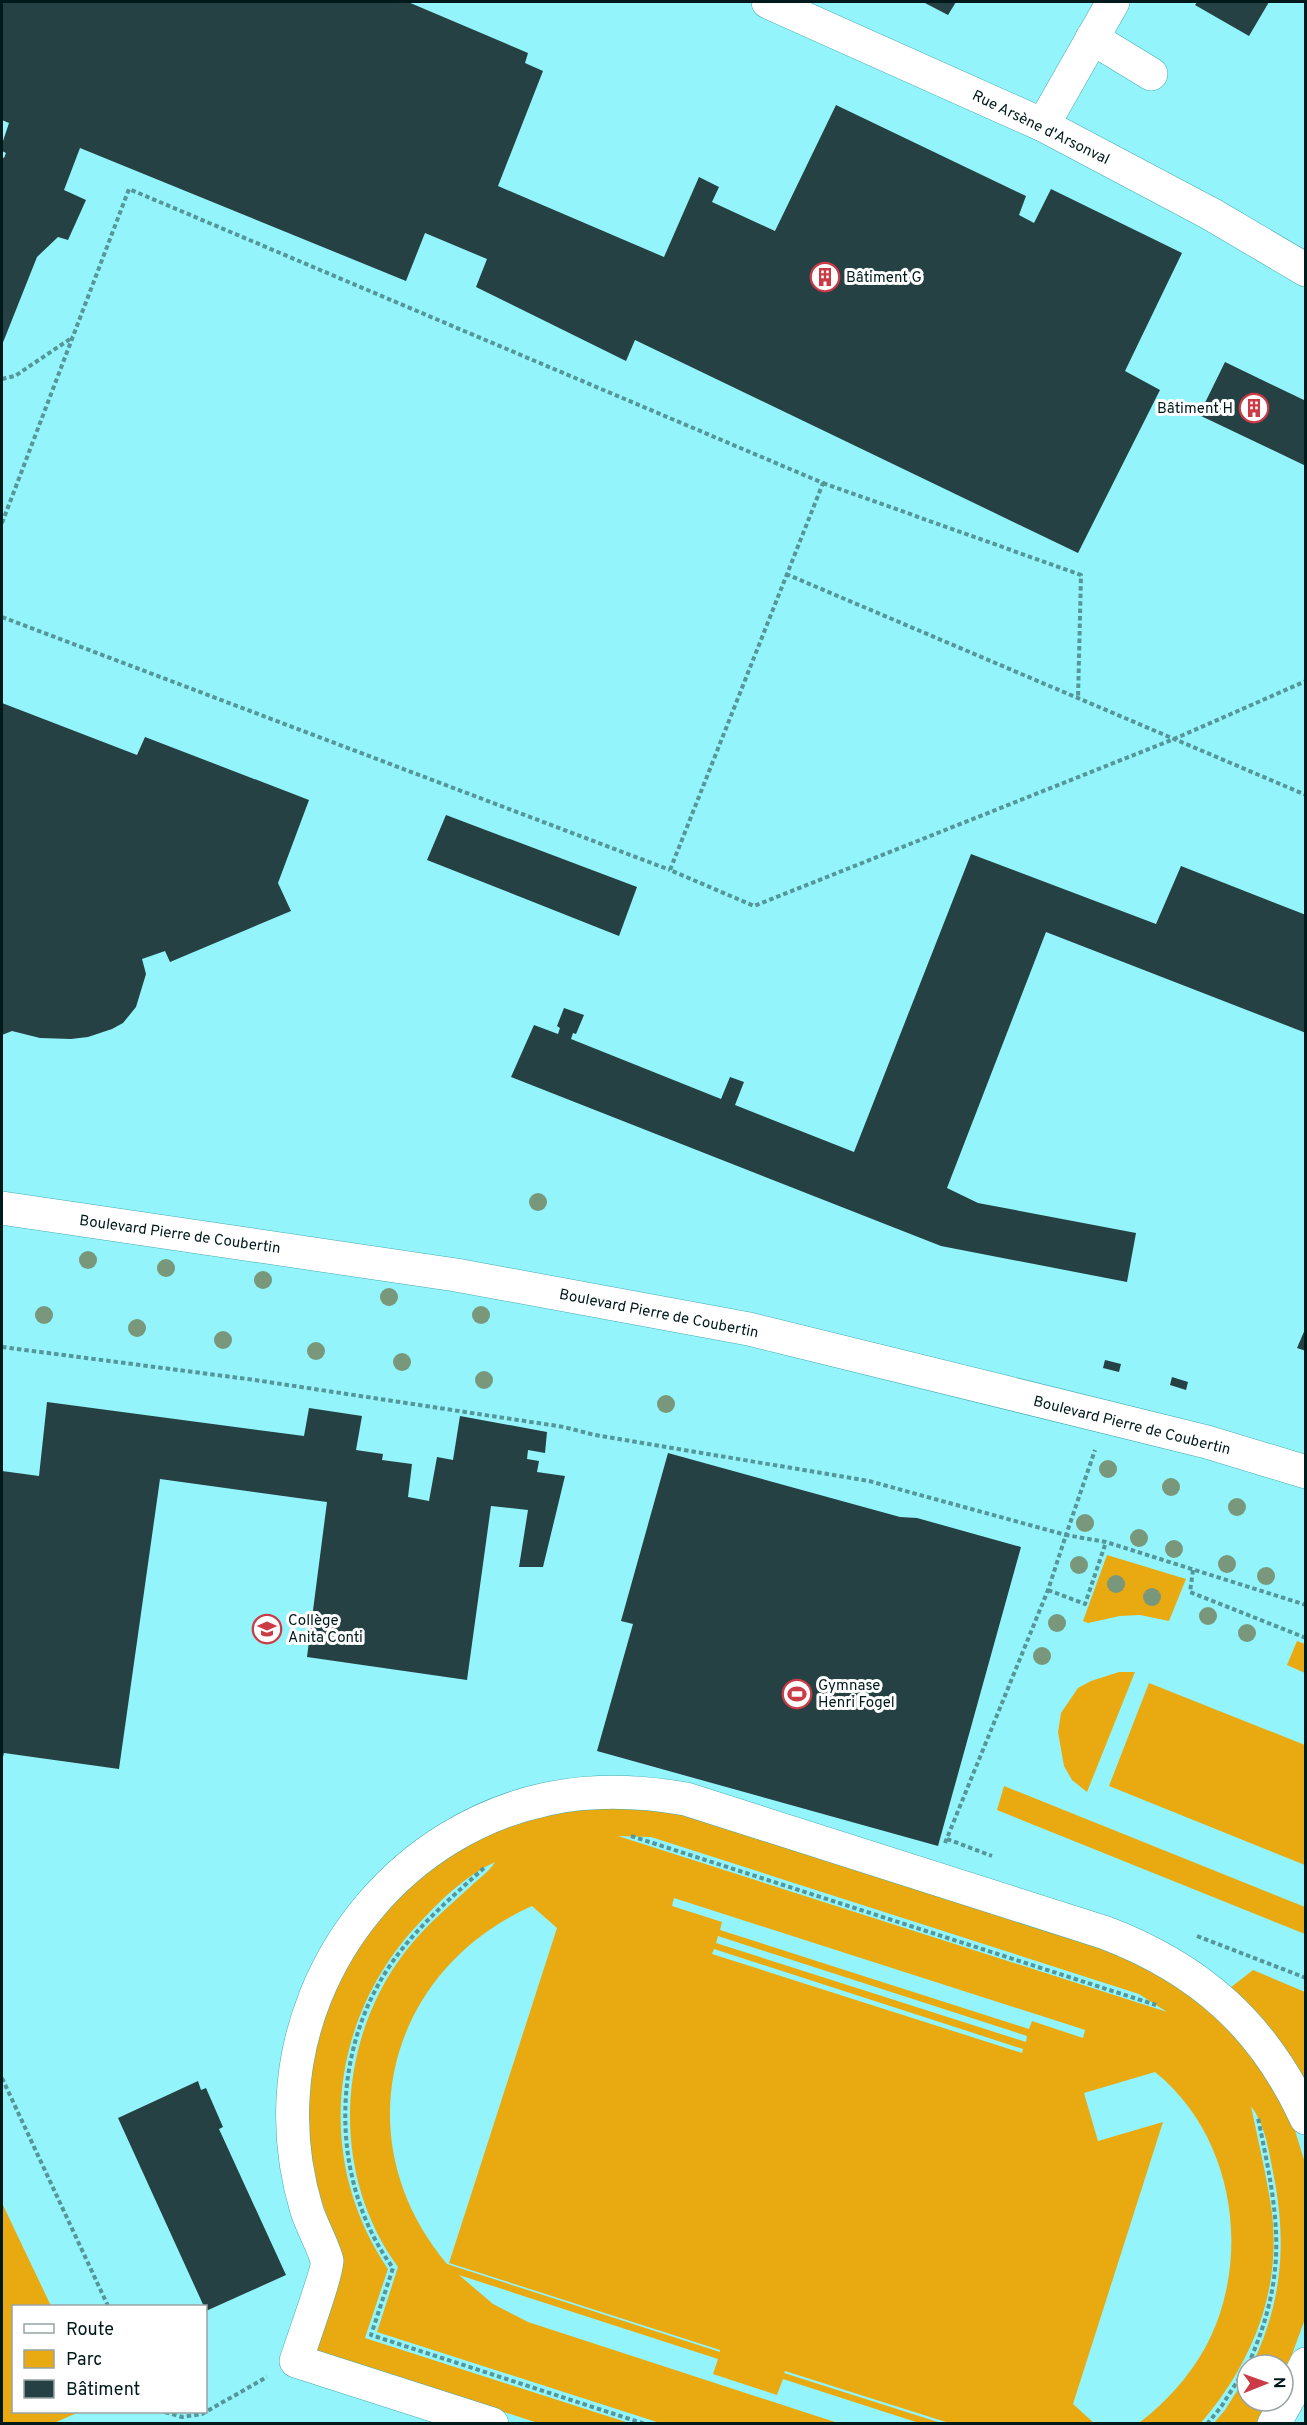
<svg xmlns="http://www.w3.org/2000/svg" width="1307" height="2425" font-family="Overpass,sans-serif">
	<rect width="100%" height="100%" fill="#93f5fb"/>
	<g fill="#e9a911" fill-rule="evenodd">
		<path d="M1107,1555L1186,1579L1169,1621L1140,1615L1120,1616L1088,1623L1083,1621Z"/>
		<path d="M1297,1641L1305,1644V1673L1287,1665Z"/>
		<path d="M1119,1672H1135L1087,1792L1072,1780L1064,1766L1058,1732L1061,1713L1078,1688L1091,1681Z"/>
		<path d="M1149,1683L1305,1745V1865L1109,1786Z"/>
		<path d="M1004,1786L1305,1907V1934L997,1810Z"/>
		<path d="M603,1806L683,1813L1127,1956L1196,1997L1253,2054L1293,2124L1305,2163V2319L1283,2379V2365H1252C1284,2298 1287,2238 1272,2167C1268,2146 1264,2123 1251,2106C1258,2140 1266,2173 1271,2206C1283,2288 1253,2362 1201,2423H1139C1166,2402 1188,2378 1205,2348C1253,2260 1235,2136 1155,2072L1084,2093L1098,2141L1163,2122L1073,2404L1094,2423H949L785,2371L784,2373L941,2423H919L783,2379L777,2395L713,2374L718,2359L459,2275L493,2304L528,2322L838,2423H660L377,2332L398,2267C330,2174 336,2042 405,1952C424,1927 447,1908 470,1887C478,1879 490,1871 495,1862C467,1875 445,1896 424,1918C330,2013 312,2157 388,2269L365,2338L629,2423H538L314,2351L341,2256L314,2180L307,2127L314,2046L342,1970L389,1905L450,1853L524,1819ZM618,1836L651,1837L1139,1994L1167,2012ZM674,1898L1076,2027L1085,2030L1083,2038L1032,2021L1029,2029L720,1930L722,1922L672,1906ZM532,1906L557,1928L449,2263L720,2350V2352L447,2264C343,2140 387,1971 532,1906ZM718,1936L1027,2036L1026,2042L716,1943ZM714,1949L1023,2049L1022,2053L712,1954Z"/>
		<path d="M1253,1970L1305,1992V2085L1230,1988Z"/>
		<path d="M2,2203L51,2306H14V2412H79L54,2423H2Z"/>
		<path d="M1247,2375V2401H1271L1256,2423L1213,2424L1225,2410Z"/>
	</g>
	<g fill="#264143">
		<path d="M2,2H408L528,53L525,63L543,71L498,186L664,257L699,177L719,187L712,202L775,231L836,105L1026,196L1019,215L1034,223L1051,189L1182,253L1125,371L1160,390L1078,553L635,340L626,361L476,287L487,259L425,233L406,281L80,148L64,190L86,200L68,240L58,237L37,257L2,345V157L4,158L6,153L2,151V144L9,123L2,120Z"/>
		<path d="M923,2H956L948,15Z"/>
		<path d="M1197,2H1269L1249,36L1195,5Z"/>
		<path d="M1225,362L1306,401V466L1199,415Z"/>
		<path d="M2,703L137,755L145,737L309,800L278,883L291,911L170,962L165,951L142,959L146,974L136,1007L123,1023L112,1029L88,1037L71,1039L40,1038L12,1031L2,1035Z"/>
		<path d="M446,815L637,887L619,936L427,860Z"/>
		<path d="M971,854L1156,924L1181,866L1306,915V1033L1046,932L947,1188L978,1203L1136,1233L1127,1282L941,1246L511,1077L534,1025L558,1034L560,1028L557,1026L564,1008L584,1015L576,1034L573,1033L571,1039L721,1099L730,1077L744,1082L735,1105L854,1152Z"/>
		<path d="M1306,1327V1351L1297,1348Z"/>
		<path d="M1105,1360L1121,1364L1119,1372L1103,1368Z"/>
		<path d="M1172,1377L1188,1382L1186,1390L1170,1385Z"/>
		<path d="M47,1402L304,1436L309,1408L362,1416L356,1450L383,1454L382,1460L412,1464L408,1497L429,1501L437,1457L453,1460L460,1416L547,1432L545,1453L528,1450L527,1459L539,1461L537,1472L565,1476L543,1567H519L528,1510L491,1506L467,1680L307,1657L327,1502L160,1479L119,1769L4,1753L2,1761V1471L39,1476Z"/>
		<path d="M668,1453L900,1517L917,1518L1021,1547L938,1846L597,1751L633,1624L621,1621Z"/>
		<path d="M198,2081L201,2090L206,2088L223,2127L219,2129L286,2275L206,2311L118,2118Z"/>
	</g>
	<g fill="none" stroke-linecap="round" stroke-linejoin="round">
		<g stroke="#46aab1" stroke-width="34">
			<g id="minor">
				<path d="M768,2L1043,125L1211,214L1306,270"/>
				<path d="M1092,38L1151,74"/>
				<path d="M1043,125L1113,2"/>
				<path d="M2,1208L456,1275L749,1329L1207,1442L1306,1472"/>
				<path d="M492,2424L296,2361C301,2346 328,2270 327,2261C325,2250 311,2224 307,2211C296,2175 291,2136 293,2099C300,1955 406,1829 547,1799C593,1789 640,1791 686,1799L1106,1933C1200,1969 1264,2026 1306,2118"/>
				<path d="M1274,2424L1292,2392L1306,2364"/>
			</g>
		</g>
		<g stroke="#54969a" stroke-width="4" stroke-dasharray="4.5 3" stroke-linecap="butt">
			<path d="M2,379L15,376L73,337"/>
			<path d="M823,483L1081,575L1078,699"/>
			<path d="M2,523L129,189L823,483L670,870L754,906L1174,739L1306,681"/>
			<path d="M786,574L1306,795"/>
			<path d="M2,617L670,870"/>
			<path d="M2,1347L255,1380L564,1427L595,1435L869,1481L1066,1535L1095,1450"/>
			<path d="M1193,1570L1190,1592L1306,1638"/>
			<path d="M1048,1590L1085,1604L1106,1542"/>
			<path d="M631,1836L1156,2005"/>
			<path d="M947,1839L992,1856"/>
			<path d="M945,1843L1048,1590L1066,1535L1106,1542L1306,1605"/>
			<path d="M484,1868C450,1899 415,1928 389,1967C330,2055 330,2182 393,2268L371,2335L645,2424"/>
			<path d="M1197,1936L1306,1978"/>
			<path d="M2,2078L108,2306"/>
			<path d="M1248,2365C1290,2270 1278,2215 1258,2118"/>
			<path d="M165,2412L182,2417L202,2414L267,2377"/>
			<path d="M1207,2424L1221,2407L1247,2366"/>
		</g>
		<use href="#minor" stroke="#fff" stroke-width="33"/>
	</g>
	<g fill="#79977b">
		<circle cx="538" cy="1202" r="9"/>
		<circle cx="88" cy="1260" r="9"/>
		<circle cx="166" cy="1268" r="9"/>
		<circle cx="263" cy="1280" r="9"/>
		<circle cx="389" cy="1297" r="9"/>
		<circle cx="44" cy="1315" r="9"/>
		<circle cx="481" cy="1315" r="9"/>
		<circle cx="137" cy="1328" r="9"/>
		<circle cx="223" cy="1340" r="9"/>
		<circle cx="316" cy="1351" r="9"/>
		<circle cx="402" cy="1362" r="9"/>
		<circle cx="484" cy="1380" r="9"/>
		<circle cx="666" cy="1404" r="9"/>
		<circle cx="1108" cy="1469" r="9"/>
		<circle cx="1171" cy="1487" r="9"/>
		<circle cx="1237" cy="1507" r="9"/>
		<circle cx="1085" cy="1523" r="9"/>
		<circle cx="1139" cy="1538" r="9"/>
		<circle cx="1174" cy="1549" r="9"/>
		<circle cx="1227" cy="1564" r="9"/>
		<circle cx="1079" cy="1565" r="9"/>
		<circle cx="1266" cy="1576" r="9"/>
		<circle cx="1116" cy="1584" r="9"/>
		<circle cx="1152" cy="1597" r="9"/>
		<circle cx="1208" cy="1616" r="9"/>
		<circle cx="1057" cy="1623" r="9"/>
		<circle cx="1247" cy="1633" r="9"/>
		<circle cx="1042" cy="1656" r="9"/>
	</g>
	<defs>
		<g id="building-ring" transform="scale(1.5)"><circle r="9.5" fill="#fff" stroke="#cb3b46" stroke-width="1.5"/><path d="M-4-6H4V6H1V3H-1V6H-4ZM-2.5-4.3h1.7v1.8h-1.7ZM.8-4.3h1.7v1.8H.8ZM-2.5-1h1.7V.8h-1.7ZM.8-1h1.7V.8H.8Z" fill="#cb3b46"/></g>
		<g id="school-ring" transform="scale(1.5)"><circle r="9.5" fill="#fff" stroke="#cb3b46" stroke-width="1.5"/><path d="M0-5L7-2L0 1L-7-2ZM-4 1L0 2.5L4 1V4Q0 6-4 4Z" fill="#cb3b46"/></g>
		<g id="stadium-ring" transform="scale(1.5)"><circle r="9.5" fill="#fff" stroke="#cb3b46" stroke-width="1.5"/><path d="M0-5a6.5 5 0 1 0 0 10a6.5 5 0 1 0 0-10ZM-3.5-1.8h7v3.6h-7Z" fill="#cb3b46"/></g>
	</defs>
	<g fill-rule="evenodd">
		<use href="#building-ring" x="825" y="277"/>
		<use href="#building-ring" x="1254" y="408"/>
		<use href="#school-ring" x="267" y="1629"/>
		<use href="#stadium-ring" x="797" y="1694"/>
	</g>
	<g text-anchor="middle" stroke-width="6" stroke-linejoin="round" paint-order="stroke">
		<g font-size="15" fill="#00191b" stroke="#fff">
			<text transform="translate(1041 127) rotate(26)" y="5">Rue Arsène d'Arsonval</text>
			<text transform="translate(180 1234) rotate(8)" y="5">Boulevard Pierre de Coubertin</text>
			<text transform="translate(659 1313) rotate(11)" y="5">Boulevard Pierre de Coubertin</text>
			<text transform="translate(1132 1425) rotate(14)" y="5">Boulevard Pierre de Coubertin</text>
		</g>
		<g font-size="15" fill="#00191b" stroke="#fff" text-anchor="start">
			<text x="846" y="282">Bâtiment G</text>
			<text x="1233" y="413" text-anchor="end">Bâtiment H</text>
			<text x="288" y="1625">Collège<tspan x="288" dy="17">Anita Conti</tspan></text>
			<text x="818" y="1690">Gymnase<tspan x="818" dy="17">Henri Fogel</tspan></text>
		</g>
	</g>
	<rect width="1307" height="2425" fill="none" stroke="#00191b" stroke-width="6"/>
	<rect x="12" y="2305" width="195" height="108" fill="#ffffff" stroke="#99a3a4" stroke-width="1.5"/>
	<rect x="24" y="2324" width="30" height="9" fill="#ffffff" stroke="#99a3a4" stroke-width="1.5"/>
	<text x="66" y="2335" font-size="18" fill="#00191b">Route</text>
	<rect x="24" y="2350" width="30" height="18" fill="#e9a911" stroke="#99a3a4" stroke-width="1.5"/>
	<text x="66" y="2365" font-size="18" fill="#00191b">Parc</text>
	<rect x="24" y="2380" width="30" height="18" fill="#264143" stroke="#99a3a4" stroke-width="1.5"/>
	<text x="66" y="2395" font-size="18" fill="#00191b">Bâtiment</text>
	<g transform="translate(1265 2383) rotate(89)"><circle r="28" fill="#ffffff" stroke="#99a3a4" stroke-width="1.5"/>
	<path d="M0-4.5L10 22L0 15L-10 22Z" fill="#cb3b46"/>
	<text y="-9" font-size="16" font-weight="bold" text-anchor="middle" fill="#00191b">N</text>
	</g>
</svg>
